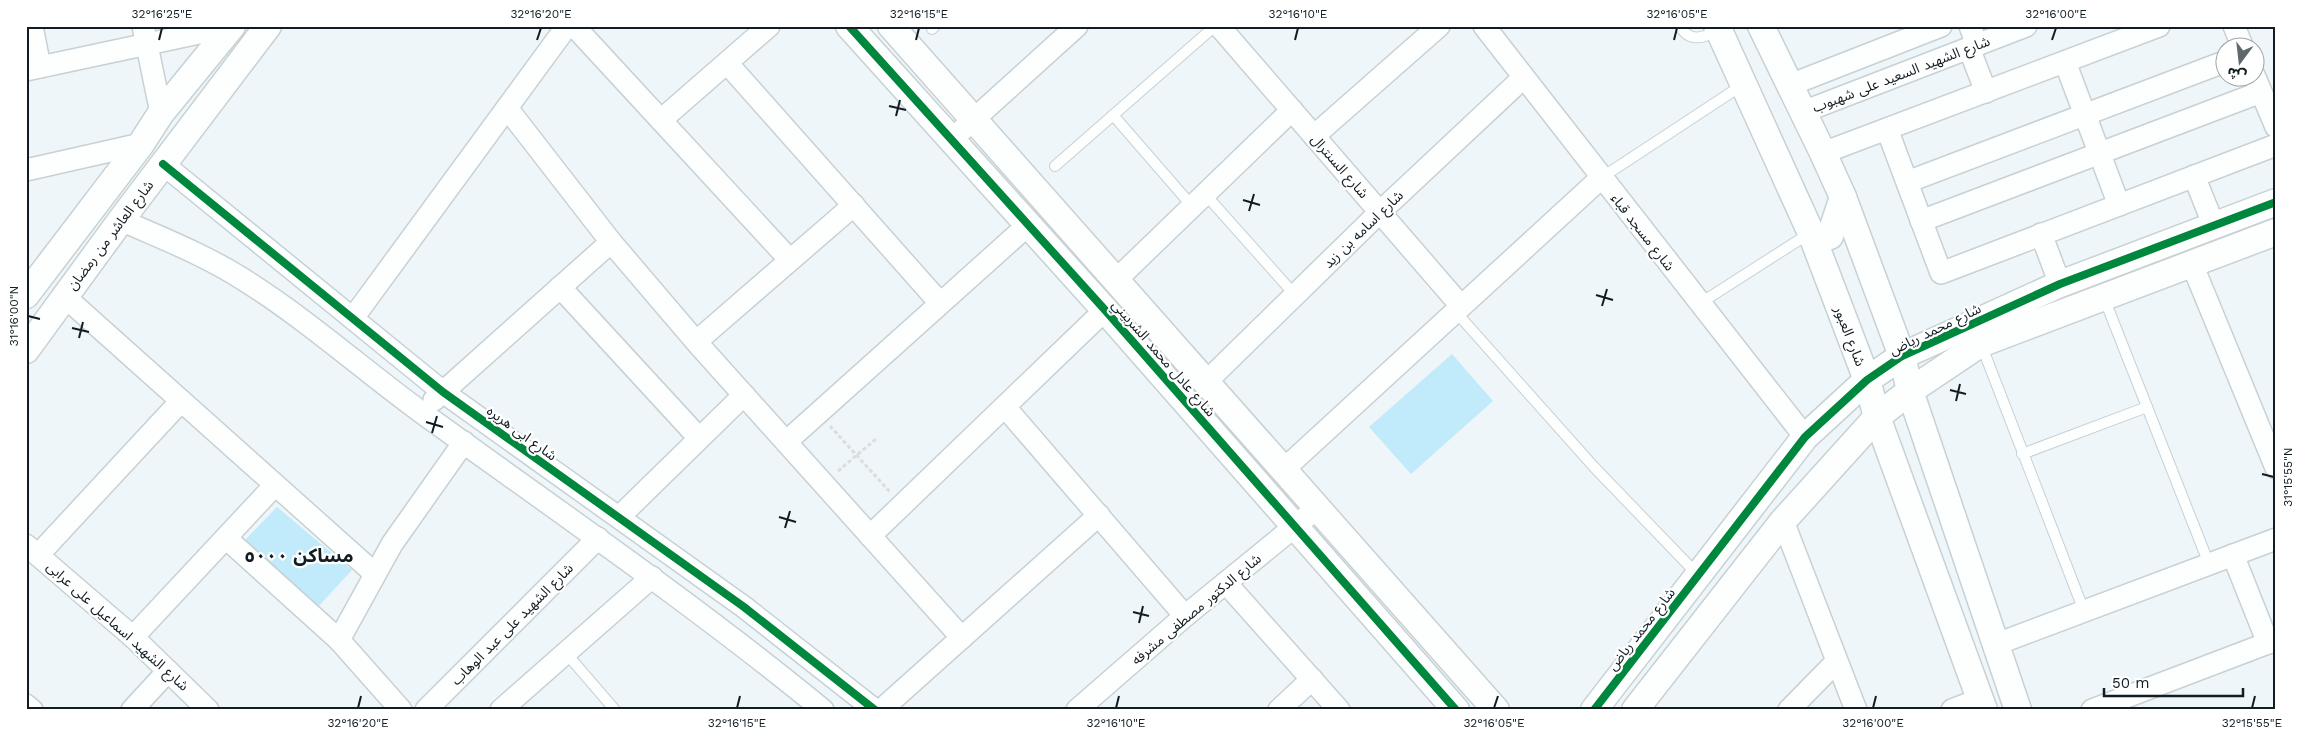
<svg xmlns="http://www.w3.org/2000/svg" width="2302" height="736" font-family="'Work Sans','Noto Sans Arabic',sans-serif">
	<rect width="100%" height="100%" fill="#eff6f9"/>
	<g fill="#c1eafa">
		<path d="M1452,354L1493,401L1411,474L1369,427Z"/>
		<path d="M277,507L352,570L317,608L244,541Z"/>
	</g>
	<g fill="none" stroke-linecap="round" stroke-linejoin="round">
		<g stroke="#c7d1d4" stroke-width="12">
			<g id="service">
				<path d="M1680,26C1689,43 1705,38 1717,30"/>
				<path d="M932,29L935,26"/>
				<path d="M1113,115L1192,206"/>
				<path d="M1055,166L1215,26"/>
				<path d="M1601,178L1744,84"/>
				<path d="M1205,194L1295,295"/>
				<path d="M2104,298L2209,564"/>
				<path d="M1699,304L1810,233"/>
				<path d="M1455,311L1594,467L1698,575"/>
				<path d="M1981,344L2084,611"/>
				<path d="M2022,454L2147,407"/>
				<path d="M566,653L615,710"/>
			</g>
		</g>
		<g stroke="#c7d1d4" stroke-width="24">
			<g id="minor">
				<path d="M32,26L40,67"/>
				<path d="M143,26L161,113"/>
				<path d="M574,26L790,260"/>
				<path d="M1219,26L1461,306"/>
				<path d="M1484,26L1805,437"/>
				<path d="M1970,26L1977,45"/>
				<path d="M2234,26L2243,48"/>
				<path d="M1969,48L1986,92"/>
				<path d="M2065,62L2119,205"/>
				<path d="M727,63L940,303"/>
				<path d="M26,70L232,26"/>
				<path d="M2254,75L2276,127"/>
				<path d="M1790,85L1941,26"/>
				<path d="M507,108L611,242L698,344L962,638"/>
				<path d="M1803,112L2026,26"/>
				<path d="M661,120L769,26"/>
				<path d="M1887,129L1941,273L2276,145"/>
				<path d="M1314,136L1439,26"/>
				<path d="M952,139L1077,26"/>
				<path d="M1823,153L2159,26"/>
				<path d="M163,164L443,392L744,607L875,710"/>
				<path d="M26,170L141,144"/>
				<path d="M2194,176L2214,226"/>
				<path d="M1907,182L2224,62"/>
				<path d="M121,220C161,238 203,254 241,278C304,317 361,368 421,412C556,510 694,604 823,710"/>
				<path d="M1921,221L2261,92"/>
				<path d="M2041,234L2060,284"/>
				<path d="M2192,264L2276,468"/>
				<path d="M1115,281L1292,110"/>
				<path d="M560,287L699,438"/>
				<path d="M64,296L374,573"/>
				<path d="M353,318L567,26"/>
				<path d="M697,341L854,205"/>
				<path d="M1205,383L1380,212L1523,78"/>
				<path d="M434,400L611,242"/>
				<path d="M1005,407L1185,616"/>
				<path d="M786,442L1028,225"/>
				<path d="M1282,471L1601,178"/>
				<path d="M619,517L744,395"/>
				<path d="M1783,521L1856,710"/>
				<path d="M870,536L1105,310"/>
				<path d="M226,538L339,640L401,710"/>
				<path d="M26,545L133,637L208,710"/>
				<path d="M39,554L181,401"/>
				<path d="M2233,555L2268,643"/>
				<path d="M1226,583L1339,710"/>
				<path d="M133,637L275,485"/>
				<path d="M339,640L392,544L464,442"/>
				<path d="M1994,645L2276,539"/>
				<path d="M26,705L32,710"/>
				<path d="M132,710L168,671"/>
				<path d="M426,710L598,538"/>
				<path d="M501,710L652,577"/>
				<path d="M881,710L1099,515"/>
				<path d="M1077,710L1185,616L1316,509"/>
				<path d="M1279,710L1312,679"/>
				<path d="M1789,710L1836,662"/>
				<path d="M1952,710L1980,699"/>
				<path d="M2092,710L2276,640"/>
			</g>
		</g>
		<g stroke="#c7d1d4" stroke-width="29">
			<g id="tertiary">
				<path d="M849,26L1105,310L1456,710"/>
				<path d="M891,26L1496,710"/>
				<path d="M1717,26L1811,233L1867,380L1877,417L1984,710"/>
				<path d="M1761,26L1823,153L1843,197L1902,356L1910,391L2018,710"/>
				<path d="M1811,233L1819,239L1830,236L1843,197"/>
				<path d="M26,295L141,144L161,113L232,26"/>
				<path d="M26,350L121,220L268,26"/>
				<path d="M1594,710L1805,437L1867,380L1902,356L2060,284L2276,202"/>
				<path d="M1635,710L1783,521L1877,417L1910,391L1980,344L2276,232"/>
			</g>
		</g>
		<g stroke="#dbdddf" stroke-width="3" stroke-dasharray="4 2.5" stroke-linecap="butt">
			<path d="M830,426L890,492"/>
			<path d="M838,471L876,439"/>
		</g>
		<use href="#service" stroke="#fdfefe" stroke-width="10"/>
		<use href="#minor" stroke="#fdfefe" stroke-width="21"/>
		<use href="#tertiary" stroke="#fdfefe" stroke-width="26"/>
		<g stroke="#fff" stroke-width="11">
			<g id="cycleway">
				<path d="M849,26L1105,310L1456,710"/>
				<path d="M163,164L443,392L744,607L875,710"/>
				<path d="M1594,710L1805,437L1867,380L1902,356L2060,284L2276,202"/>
			</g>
		</g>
		<use href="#cycleway" stroke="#00873e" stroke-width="8"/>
	</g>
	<path fill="none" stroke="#111d22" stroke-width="2" d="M159,40L162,28M537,40L541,28M916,40L919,28M1295,40L1298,28M1674,40L1677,28M2052,40L2056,28M889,106L906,110M896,116L900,100M1243,200L1260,205M1249,211L1254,194M1596,295L1613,300M1602,306L1607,289M28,316L40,319M72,328L89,332M79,338L83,322M1950,390L1966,394M1956,401L1960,384M426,422L443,427M432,433L437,416M2262,474L2274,477M779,517L796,522M785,528L790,511M1133,612L1149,616M1139,623L1143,606M358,708L361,696M737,708L740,696M1116,708L1119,696M1494,708L1498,696M1873,708L1876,696M2252,708L2255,696"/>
	<g text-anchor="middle" stroke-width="4.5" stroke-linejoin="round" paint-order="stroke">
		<g font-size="14" fill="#111d22" stroke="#fff">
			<text transform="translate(1901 74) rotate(-21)" y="5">شارع الشهيد السعيد على شهبوب</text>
			<text transform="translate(1340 166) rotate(49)" y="5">شارع السنترال</text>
			<text transform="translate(1363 229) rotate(-44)" y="5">شارع اسامه بن زيد</text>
			<text transform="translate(1643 232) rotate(52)" y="5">شارع مسجد قباء</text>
			<text transform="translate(110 235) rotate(-53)" y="5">شارع العاشر من رمضان</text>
			<text transform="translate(1935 329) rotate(-26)" y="5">شارع محمد رياض</text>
			<text transform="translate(1850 336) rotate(69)" y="5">شارع العبور</text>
			<text transform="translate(1164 358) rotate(49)" y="5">شارع عادل محمد الشربيني</text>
			<text transform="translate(522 433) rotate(36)" y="5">شارع ابى هريره</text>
			<text transform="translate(1196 609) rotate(-40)" y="5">شارع الدكتور مصطفى مشرفه</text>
			<text transform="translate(512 624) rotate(-45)" y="5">شارع الشهيد على عبد الوهاب</text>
			<text transform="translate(118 626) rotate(42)" y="5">شارع الشهيد اسماعيل على عرابى</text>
			<text transform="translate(1641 629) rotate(-52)" y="5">شارع محمد رياض</text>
		</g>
		<g font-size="19" font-weight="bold" fill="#111d22" stroke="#fff">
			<text x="299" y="562">مساكن ٥٠٠٠</text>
		</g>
	</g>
	<rect width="2302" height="736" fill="none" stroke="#ffffff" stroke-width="55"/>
	<g transform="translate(2240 62) rotate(195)"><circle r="24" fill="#ffffff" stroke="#a0a5a7"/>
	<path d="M0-4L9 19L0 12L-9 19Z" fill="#5f696d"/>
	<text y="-8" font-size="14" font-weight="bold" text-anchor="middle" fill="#111d22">ش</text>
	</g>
	<path d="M2104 688v8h139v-8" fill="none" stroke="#111d22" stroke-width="2.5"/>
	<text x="2112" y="688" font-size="15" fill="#111d22" stroke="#ffffff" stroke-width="4" paint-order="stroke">50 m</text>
	<rect x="28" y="28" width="2246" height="680" fill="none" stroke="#111d22" stroke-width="2"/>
	<g font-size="12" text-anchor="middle" fill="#111d22">
		<text x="162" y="18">32°16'25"E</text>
		<text x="541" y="18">32°16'20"E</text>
		<text x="919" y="18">32°16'15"E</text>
		<text x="1298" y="18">32°16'10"E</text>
		<text x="1677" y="18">32°16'05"E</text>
		<text x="2056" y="18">32°16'00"E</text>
		<text transform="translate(14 316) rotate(-90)" y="4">31°16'00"N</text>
		<text transform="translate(2288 477) rotate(-90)" y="4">31°15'55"N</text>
		<text x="358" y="727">32°16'20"E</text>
		<text x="737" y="727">32°16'15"E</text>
		<text x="1116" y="727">32°16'10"E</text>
		<text x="1494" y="727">32°16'05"E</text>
		<text x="1873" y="727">32°16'00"E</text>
		<text x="2252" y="727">32°15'55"E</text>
	</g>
</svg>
